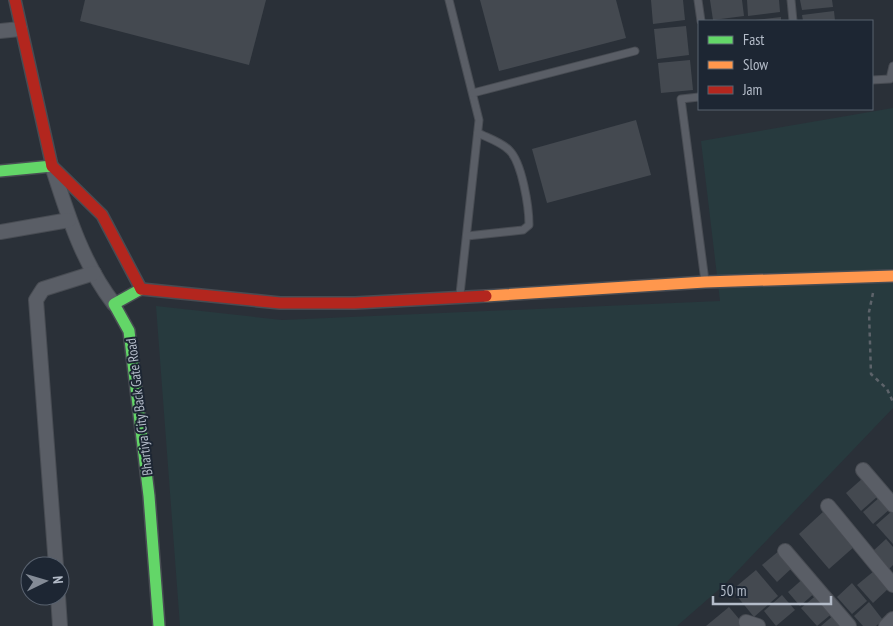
<svg xmlns="http://www.w3.org/2000/svg" width="893" height="626" font-family="'PT Sans Narrow',sans-serif">
	<rect width="100%" height="100%" fill="#2a3038"/>
	<path fill="#273a3e" d="M893,108V408L724,585L677,626H180L156,306L282,320L720,301L701,141Z"/>
	<g fill="#444950">
		<path d="M85,0H266L249,65L80,21Z"/>
		<path d="M480,0H616L626,38L499,71Z"/>
		<path d="M651,0H683L685,20L653,24Z"/>
		<path d="M710,0H742L744,16L713,20Z"/>
		<path d="M747,0H779L780,12L748,16Z"/>
		<path d="M800,0H832L833,7L802,10Z"/>
		<path d="M834,11L835,21H803L802,15Z"/>
		<path d="M781,17V21H755V20Z"/>
		<path d="M686,26L689,55L657,59L654,29Z"/>
		<path d="M690,60L693,90L661,93L658,63Z"/>
		<path d="M636,120L651,175L547,203L532,149Z"/>
		<path d="M863,478L878,496L861,511L846,493Z"/>
		<path d="M880,497L890,509L873,524L863,512Z"/>
		<path d="M824,511L855,546L829,569L799,534Z"/>
		<path d="M892,511L893,512V544L876,525Z"/>
		<path d="M886,539L893,547V565L889,569L873,551Z"/>
		<path d="M780,550L794,566L777,582L762,565Z"/>
		<path d="M756,570L778,596L754,617L732,590Z"/>
		<path d="M874,571L889,588L873,603L857,585Z"/>
		<path d="M805,577L817,591L800,606L788,592Z"/>
		<path d="M852,583L867,601L852,614L837,597Z"/>
		<path d="M819,593L835,611L817,626L801,608Z"/>
		<path d="M782,595L795,610L776,626L764,611Z"/>
		<path d="M869,602L883,620L876,626H863L854,616Z"/>
		<path d="M729,607L745,626H706Z"/>
		<path d="M835,614L846,626H821Z"/>
	</g>
	<g fill="none" stroke-linecap="round" stroke-linejoin="round">
		<g stroke="#484c53" stroke-width="9">
			<g id="lane">
				<path d="M449,0L479,120L460,294"/>
				<path d="M698,0L701,21"/>
				<path d="M791,0L793,21"/>
				<path d="M872,80L890,79L893,66"/>
				<path d="M473,93L635,51"/>
				<path d="M699,97L681,99L705,281"/>
				<path d="M467,236L523,230L529,225C529,207 522,162 509,150C501,142 488,138 478,133"/>
			</g>
		</g>
		<g stroke="#484c53" stroke-width="16">
			<g id="street">
				<path d="M0,31L20,29"/>
				<path d="M53,169C68,216 83,264 114,304"/>
				<path d="M0,232L69,220"/>
				<path d="M863,470L893,505"/>
				<path d="M828,506L893,585"/>
				<path d="M785,551L849,626"/>
				<path d="M56,566L36,300L43,289L94,273"/>
				<path d="M58,596L60,626"/>
				<path d="M746,622L758,626"/>
				<path d="M886,626L893,619"/>
			</g>
		</g>
		<g stroke="#484c53" stroke-width="14">
			<g id="fast">
				<path d="M0,171L52,166"/>
				<path d="M141,289L114,304L129,331L149,496L159,626"/>
			</g>
		</g>
		<g stroke="#484c53" stroke-width="14">
			<path id="slow" d="M486,296L705,282L893,276"/>
		</g>
		<g stroke="#484c53" stroke-width="14">
			<g id="jam">
				<path d="M15,0L52,166"/>
				<path d="M52,166L102,215L141,289"/>
				<path d="M141,289L280,303H355L486,296"/>
			</g>
		</g>
		<path stroke="#5d636a" stroke-width="2.5" stroke-dasharray="4 4" stroke-linecap="butt" d="M873,293L869,312L871,374L887,389L893,402"/>
		<use href="#lane" stroke="#5a5e66" stroke-width="7"/>
		<use href="#street" stroke="#5a5e66" stroke-width="14"/>
		<use href="#fast" stroke="#63d668" stroke-width="11"/>
		<use href="#slow" stroke="#ff974d" stroke-width="11"/>
		<use href="#jam" stroke="#b3261e" stroke-width="11"/>
	</g>
	<g text-anchor="middle" stroke-width="4" stroke-linejoin="round" paint-order="stroke">
		<g font-size="14" fill="#b4bcc9" stroke="#1d2633">
			<text transform="translate(139 407) rotate(-97)" y="5">Bhartiya City Back Gate Road</text>
		</g>
	</g>
	<rect x="698" y="20" width="175" height="90" fill="#1d2633" stroke="#59626f"/>
	<rect x="708" y="36" width="25" height="8" fill="#63d668" stroke="#59626f"/>
	<text x="743" y="45" font-size="15" fill="#b4bcc9">Fast</text>
	<rect x="708" y="61" width="25" height="8" fill="#ff974d" stroke="#59626f"/>
	<text x="743" y="70" font-size="15" fill="#b4bcc9">Slow</text>
	<rect x="708" y="86" width="25" height="8" fill="#b3261e" stroke="#59626f"/>
	<text x="743" y="95" font-size="15" fill="#b4bcc9">Jam</text>
	<g transform="translate(45 581) rotate(85)"><circle r="24" fill="#1d2633" stroke="#59626f"/>
	<path d="M0-4L9 19L0 12L-9 19Z" fill="#848b96"/>
	<text y="-8" font-size="14" font-weight="bold" text-anchor="middle" fill="#b4bcc9">N</text>
	</g>
	<path d="M713 596v8h118v-8" fill="none" stroke="#b4bcc9" stroke-width="2.5"/>
	<text x="720" y="596" font-size="15" fill="#b4bcc9" stroke="#1d2633" stroke-width="4" paint-order="stroke">50 m</text>
</svg>
